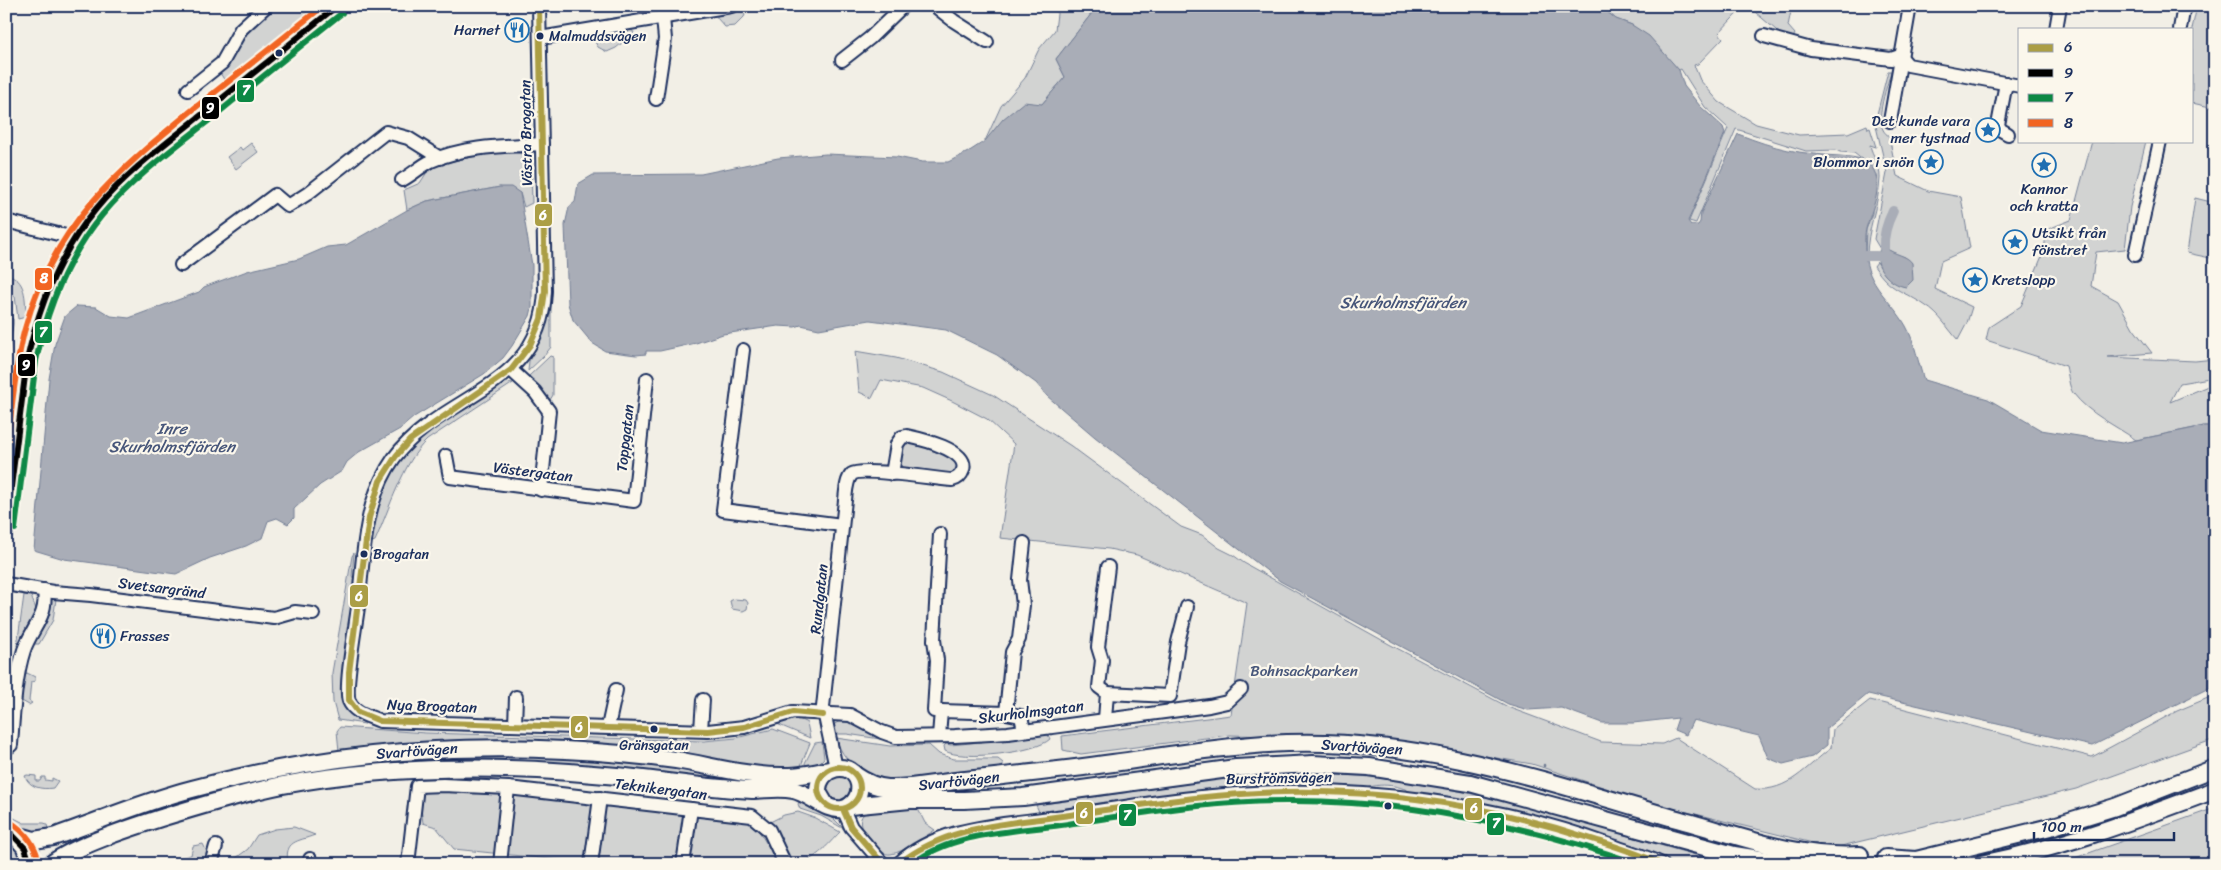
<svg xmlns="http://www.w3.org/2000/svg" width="2221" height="870" font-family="Sriracha,sans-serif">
	<rect width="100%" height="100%" fill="#f2efe6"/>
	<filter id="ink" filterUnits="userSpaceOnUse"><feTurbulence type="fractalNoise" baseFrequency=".02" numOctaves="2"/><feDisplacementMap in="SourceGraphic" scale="10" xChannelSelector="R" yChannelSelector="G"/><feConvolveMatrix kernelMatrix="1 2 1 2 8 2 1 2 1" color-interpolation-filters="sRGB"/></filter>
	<g filter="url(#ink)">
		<g fill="#d2d3d2" stroke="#768198">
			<path d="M274,6H329L228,86L217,68L263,16Z"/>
			<path d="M1058,6H1093L1092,13L1056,59L1065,77L1042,104L985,141L1001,106L1025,78L1039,49L1055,30Z"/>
			<path d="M1600,6H1744L1719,33L1723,38L1698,64L1694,65L1700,80L1719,102L1756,124L1799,135L1848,133L1867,125L1868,129L1870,128L1876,147L1870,145C1872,156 1880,162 1880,178C1879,205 1867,229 1867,256H1865L1866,230L1872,213L1869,165L1854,153L1840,152L1836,150L1806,151L1736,129L1696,223L1689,221L1728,128L1705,107L1681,69L1679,70L1632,25L1616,19Z"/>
			<path d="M1748,6H1792L1788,26L1795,34L1790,43L1782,39L1776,30Z"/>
			<path d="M2197,6H2215V108L2192,103V29Z"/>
			<path d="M741,11L745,15L744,17L735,26L725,27L717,18V15Z"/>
			<path d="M632,30L634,33L616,48L607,52L598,47L592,37Z"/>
			<path d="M1888,71H1891C1887,88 1871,126 1889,136L1897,176L1928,191L1961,197L1970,248L1941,261L1935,289L1972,307L1967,323L1958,340C1948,329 1939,314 1926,306C1903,290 1891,292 1874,266L1877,262L1886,276L1905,257L1894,254L1886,248L1880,249L1874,239L1887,173L1875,122Z"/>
			<path d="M2092,141H2146L2130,207L2125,249L2096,252L2091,286L2118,301L2133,328L2152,353L2107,357L2195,361L2215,359V377L2180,383L2170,402L2215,383V426H2204L2136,440C2115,425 2089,414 2073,393C2069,387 2068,374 2066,366L1986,340L1989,327L2021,306L2042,256L2048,229L2071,220Z"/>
			<path d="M251,143L258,152L236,169L227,157L240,147L242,150Z"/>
			<path d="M511,152L523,154L531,162L532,203L524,207L520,193L500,187L427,201L407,210L404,190L420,183L431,166L481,155Z"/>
			<path d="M2195,198L2215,203V259L2187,253Z"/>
			<path d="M6,274C27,279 25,299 26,317L18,319L15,296H6Z"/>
			<path d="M551,299V347L544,356L528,371L529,361L547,322Z"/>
			<path d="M855,351L896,358L943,372L993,395L1071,446L1181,527L1202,535L1219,548L1233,555L1244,563L1389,644L1510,708L1601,742L1662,744L1676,738L1755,789C1788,792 1806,767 1831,748L1833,729L1870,700L2092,757L2177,711L2215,695V739L2076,789L1833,848L1655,804L1532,764L1378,738L1229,735L1081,754L1063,750L1062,736L1231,715L1247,603L1137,555L1109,549L1000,538L1014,444L987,419L952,401L923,388L881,380L872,398L859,392Z"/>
			<path d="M550,356L553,357V395L550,400L529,376Z"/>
			<path d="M503,382L513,383L427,440C403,462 389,510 375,541L372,542C381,470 401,451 459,412C473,402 487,389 503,382Z"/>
			<path d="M903,437L960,457L957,478L892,474Z"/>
			<path d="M354,553L352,576L355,581L342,696L347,710L365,724L338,720L333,702L332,673L352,556Z"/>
			<path d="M24,595L31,596L36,609L17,646Z"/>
			<path d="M52,598L56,599L53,620L39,644H34L33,641L46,621Z"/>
			<path d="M734,599L746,600L748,603L747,609L743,611L732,609L730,601Z"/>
			<path d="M27,673L35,677V681L31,682L29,701L32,703L29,705L20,700L24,674Z"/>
			<path d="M790,719H799L807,723L810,738L777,724Z"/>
			<path d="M840,721L851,722L887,740L847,734H834L833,725Z"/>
			<path d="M340,727L426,733L704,741L736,738L773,729L810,743L800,768L797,772L695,759L339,751L337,731Z"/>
			<path d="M1048,735L1050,739C1036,753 962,761 945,751L944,746L946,744L951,745Z"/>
			<path d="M836,738L890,746L929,745L939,754L954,759H998L1003,763V768C989,769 975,770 961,772C925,778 898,791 864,772C849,764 841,754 836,738Z"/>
			<path d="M822,742L824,758L816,766L806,770L805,763L815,743Z"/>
			<path d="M497,754L587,757L801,780V788L772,786L586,765L498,760L407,763L342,770L341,764L379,759Z"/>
			<path d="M337,765L338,770L66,847L63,845C69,832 206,792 228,786C263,776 301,772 337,765Z"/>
			<path d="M27,775L36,776V781H40L42,777H45V780L52,781V778L58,781L53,788C41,790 29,787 25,776Z"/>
			<path d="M1266,775L1268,787L1040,814L1036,805L1214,780Z"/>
			<path d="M1283,775C1312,776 1342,774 1371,777C1487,789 1598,829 1710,859L1742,864H1674L1649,851L1565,824L1414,794C1402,785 1379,782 1365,789L1287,786Z"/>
			<circle cx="839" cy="789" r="13"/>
			<path d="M2215,777V782L2143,811L2002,854L1946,864L1945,858L2051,835L2092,824Z"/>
			<path d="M418,787C531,794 642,808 754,823L779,864H597L454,849L436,827L423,823Z"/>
			<path d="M801,799L829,814L844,829L821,816L800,809L798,804Z"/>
			<path d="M917,807L925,823L935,830C924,837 904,852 891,854C877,857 851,825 864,814C876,803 902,807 917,807Z"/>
			<path d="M2215,808V864H2058Z"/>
			<path d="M798,812L815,818L840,832C828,844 813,864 794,864L770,822L784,815Z"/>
			<path d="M6,814L24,823H44L47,824L48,831C32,835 20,830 6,821Z"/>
			<path d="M294,827L315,835C297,842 284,840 288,864H228L248,849L257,835L275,829Z"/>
			<path d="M6,837L15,844L25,864H6Z"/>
			<path d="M203,844L207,852L206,864H155L191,855L193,846Z"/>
		</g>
		<g fill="#a9adb7" stroke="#707b93">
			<path d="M1093,6H1600L1616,19L1632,25L1649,36L1679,70L1684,86L1700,106L1723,127L1725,133L1693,210L1688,221L1691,225H1698L1700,222L1701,213L1738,134C1776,149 1799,154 1840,156C1850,157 1862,157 1869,164C1887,182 1871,210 1866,229C1864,236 1865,245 1865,252C1867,287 1891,299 1906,326C1915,342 1918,363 1924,380L1988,399L2041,430L2122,443L2204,426H2215V685L2092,746L1868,694L1827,728V745L1812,757L1783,764L1768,758L1759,736L1693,720L1686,735L1674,730L1678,718L1633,723H1602L1561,708L1528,710L1508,704L1280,581L1095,437L1047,396L1036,383L997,355L946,330L870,320L819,329L801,325L795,327L778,326L723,334L696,343L660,351H646V354L636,355L605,351L592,343L573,320L568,304L565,225L569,207L575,202L578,184L593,175L701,174L778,158L826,154L897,157L922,162H948L968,152L985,141L1003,119L1024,102L1042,104L1065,77L1056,59L1092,13Z"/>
			<path d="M500,187H511L520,193L532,265V308L530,316L512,346L503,358L484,374L414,417L400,429L359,452L347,462L342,471L320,485L294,509V518L288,524L277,518L268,521L262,538L246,546L210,558L176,574L64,559L34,550L49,379L55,344L65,316L77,306L96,307L111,316L129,318L199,292L204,287L247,271L299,259L327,247L346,245L407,210L427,201Z"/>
			<path d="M1886,248C1895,255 1907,255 1912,263L1913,280L1906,287C1890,285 1871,265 1880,249Z"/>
			<path d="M6,316L13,319V324L6,378Z"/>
		</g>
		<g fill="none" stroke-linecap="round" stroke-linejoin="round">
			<path stroke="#707b93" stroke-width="2.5" d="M1544,766V765"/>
			<g stroke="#a9adb7" stroke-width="10">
				<path d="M1884,248C1883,234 1887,223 1893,211"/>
				<path d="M1865,256H1877"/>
			</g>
			<g stroke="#1b2f5e" stroke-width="16">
				<g id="minor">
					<path d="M539,6L545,291C541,391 443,392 394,458C384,472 377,488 372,505C363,538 362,573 358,607C356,624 344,688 349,701C354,713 369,716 380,721L708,731L744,727L793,712L850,715L882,732L896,737L955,736L1008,733L1209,706L1227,702L1241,689"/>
					<path d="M935,6L954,21L987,42"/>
					<path d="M2056,29L2060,6"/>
					<path d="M2180,29L2184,6"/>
					<path d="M1764,36L1811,49L1891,59L1900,56"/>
					<path d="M540,38L731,6"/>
					<path d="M1900,56L1908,65L2020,86"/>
					<path d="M842,60L870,38L903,6"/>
					<path d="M2006,83L1998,125L2001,130L2008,134"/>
					<path d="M188,90L222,63L241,29L266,6"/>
					<path d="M656,99L665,39L663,18"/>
					<path d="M1890,121L1910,6"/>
					<path d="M402,180C413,174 421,166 431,161C465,146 505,146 542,144"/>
					<path d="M6,221L66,236L74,240"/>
					<path d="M2135,255L2160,141"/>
					<path d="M181,265L275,195L288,206L307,194L386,132L408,138L440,158"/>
					<path d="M743,350L723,510L842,525"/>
					<path d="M511,370L535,392L549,411L541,490"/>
					<path d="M446,456L450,477L634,501L647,379"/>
					<path d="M940,534L934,640L937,660L934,711H941"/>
					<path d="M6,584L53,592L91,595L274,618L295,612L313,614"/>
					<path d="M1107,693L1170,696L1178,642L1187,607"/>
					<path d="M1105,719L1107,693L1099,687L1102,660L1098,647L1108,567"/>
					<path d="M515,725L516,697"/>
					<path d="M608,727L616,690"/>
					<path d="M701,730L703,700"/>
					<path d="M1024,730L1021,716L1006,713L1012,652L1019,639L1023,605L1020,580L1024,543"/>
					<path d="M939,736L941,711L1006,713"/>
					<path d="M6,749L11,745C13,717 15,677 24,650C32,627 48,617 44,590"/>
					<path d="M836,768L823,707L845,500C846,492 846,480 852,474C862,467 936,479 952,480C957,479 961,476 963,470C969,450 921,439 907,436L902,437L897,444L892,474"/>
					<path d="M843,809L851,827L883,864"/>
					<path d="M211,864L216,846"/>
					<path d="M309,864L310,859"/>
					<path d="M408,864L417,786L443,785L508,788L752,816L769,830L785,864"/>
					<path d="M500,864L508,788"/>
					<path d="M591,864L600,798"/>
					<path d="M683,864L691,809"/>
					<path d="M898,864C937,827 999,825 1050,818C1113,809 1174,798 1238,794C1362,785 1493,803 1610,845C1627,851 1645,856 1662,864"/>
				</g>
			</g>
			<g stroke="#1b2f5e" stroke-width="20">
				<g id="major">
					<path d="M6,528L27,360L33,333L55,273L74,240L95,210L120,183L156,151L337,6"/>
					<path d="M855,775C865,782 875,787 888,788C913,789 940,782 965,780C1014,775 1064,770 1113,763C1171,755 1229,745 1287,743C1425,738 1554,784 1684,821C1743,837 1799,859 1860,855"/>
					<path d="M850,806L910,800H964L1023,797L1236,768L1313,764L1369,767L1470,783L1734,855L1778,862L1802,864"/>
					<path d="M13,833L25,847L30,864"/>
					<path d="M16,835L34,840L53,837C99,821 145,801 192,789C316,755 437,743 565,750C602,752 639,755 676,760C712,766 749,777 786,776C801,776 815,773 829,770"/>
					<path d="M1886,858L1916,860L2050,827L2115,807L2215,768"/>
					<path d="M51,864C76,845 133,827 164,817C203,805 243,793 283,785C405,762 529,765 652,780C685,784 718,789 752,790C765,790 779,787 793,790C809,793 826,812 843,809C854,806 861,795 859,784C853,758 817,766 818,792L825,804"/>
					<path d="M1981,864C2065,847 2135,820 2215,790"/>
				</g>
			</g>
			<use href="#minor" stroke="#fbf7ec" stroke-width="12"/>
			<use href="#major" stroke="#fbf7ec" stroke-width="16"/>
			<g stroke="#fbf7ec" stroke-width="10">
				<g id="bus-1">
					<path d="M539,6L545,291L541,319L530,345L511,370L410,440L396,456L380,481L369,518L349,672V700L358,712L380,721L708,731L744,727L793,712L823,715"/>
					<circle cx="839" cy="788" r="21"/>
					<path d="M843,809L851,827L883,864"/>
					<path d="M898,864C949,824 1009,824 1070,815C1141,805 1213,793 1285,792C1390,790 1495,807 1595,840C1617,847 1640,854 1661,864"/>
				</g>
			</g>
			<g stroke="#fbf7ec" stroke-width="10">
				<g id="bus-2">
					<path d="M6,526L27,360C39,306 60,252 96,209C126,173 164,145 200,116C246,79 291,43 337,6"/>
					<path d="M6,828L25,848L30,864"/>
				</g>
			</g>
			<g stroke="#fbf7ec" stroke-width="10">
				<g id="bus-3">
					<path d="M15,529L36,361C47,309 68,256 102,215C132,179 170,151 207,122C252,85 297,49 342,13"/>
					<path d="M912,864C953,832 1012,832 1061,825C1136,814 1211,801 1286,801C1408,800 1524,824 1638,864"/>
				</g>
			</g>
			<g stroke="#fbf7ec" stroke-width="10">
				<g id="bus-4">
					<path d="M6,455C11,415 14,372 24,332C53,223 118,171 201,103C242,71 282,39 323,6"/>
					<path d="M10,822C26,832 35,844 39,862"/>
				</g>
			</g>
			<use href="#bus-1" stroke="#ab9e45" stroke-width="6"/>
			<use href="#bus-2" stroke="#000" stroke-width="6"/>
			<use href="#bus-3" stroke="#0c8844" stroke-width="6"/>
			<use href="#bus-4" stroke="#f26522" stroke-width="6"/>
		</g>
	</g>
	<defs>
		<g id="restaurant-ring" transform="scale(1.25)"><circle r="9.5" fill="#fbf7ec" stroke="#1f6fb2" stroke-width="1.5"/><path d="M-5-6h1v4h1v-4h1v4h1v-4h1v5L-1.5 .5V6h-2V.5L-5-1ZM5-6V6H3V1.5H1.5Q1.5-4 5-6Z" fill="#1f6fb2"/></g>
		<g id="sight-ring" transform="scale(1.25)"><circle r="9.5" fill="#fbf7ec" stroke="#1f6fb2" stroke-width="1.5"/><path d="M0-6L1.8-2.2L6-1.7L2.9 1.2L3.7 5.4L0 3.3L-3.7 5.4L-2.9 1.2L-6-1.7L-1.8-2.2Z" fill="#1f6fb2"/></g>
	</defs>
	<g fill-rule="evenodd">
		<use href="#restaurant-ring" x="517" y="30"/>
		<use href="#sight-ring" x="1988" y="130"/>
		<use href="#sight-ring" x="1931" y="162"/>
		<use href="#sight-ring" x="2044" y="165"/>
		<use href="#sight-ring" x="2015" y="242"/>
		<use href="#sight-ring" x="1975" y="280"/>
		<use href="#restaurant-ring" x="103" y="636"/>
	</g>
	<g fill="#1b2f5e" stroke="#fbf7ec" stroke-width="2">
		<circle cx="540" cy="36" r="4.5"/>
		<circle cx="279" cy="53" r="4.5"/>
		<circle cx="364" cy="554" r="4.5"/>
		<circle cx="654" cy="729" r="4.5"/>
		<circle cx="1388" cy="806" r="4.5"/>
	</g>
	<g text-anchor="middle" stroke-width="4.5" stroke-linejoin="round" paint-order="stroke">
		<g font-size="14" fill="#1b2f5e" stroke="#fbf7ec" text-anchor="start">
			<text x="549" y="41">Malmuddsvägen</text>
			<text x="373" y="559">Brogatan</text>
			<text x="654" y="750" text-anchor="middle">Gränsgatan</text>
		</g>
		<g font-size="15" fill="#1b2f5e" stroke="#fbf7ec" text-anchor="end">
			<text x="500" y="35">Harnet</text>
			<text x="1970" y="126">Det kunde vara<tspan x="1970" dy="17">mer tystnad</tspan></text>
			<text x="1914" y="167">Blommor i snön</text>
			<text x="2044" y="194" text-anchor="middle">Kannor<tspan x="2044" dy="17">och kratta</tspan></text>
			<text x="2032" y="238" text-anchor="start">Utsikt från<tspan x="2032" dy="17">fönstret</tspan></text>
			<text x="1992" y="285" text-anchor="start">Kretslopp</text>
			<text x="120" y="641" text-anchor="start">Frasses</text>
		</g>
		<g font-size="15" fill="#1b2f5e" stroke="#fbf7ec">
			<text transform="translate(526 133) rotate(-91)" y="5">Västra Brogatan</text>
			<text transform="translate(625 438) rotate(-84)" y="5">Toppgatan</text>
			<text transform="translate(533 472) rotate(7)" y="5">Västergatan</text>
			<text transform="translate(162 588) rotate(7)" y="5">Svetsargränd</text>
			<text transform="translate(819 599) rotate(-84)" y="5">Rundgatan</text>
			<text transform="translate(432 706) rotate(2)" y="5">Nya Brogatan</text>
			<text transform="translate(1031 712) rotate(-7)" y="5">Skurholmsgatan</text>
			<text transform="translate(1362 747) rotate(4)" y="5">Svartövägen</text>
			<text transform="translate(417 751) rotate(-4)" y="5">Svartövägen</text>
			<text transform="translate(1279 778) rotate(-1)" y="5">Burströmsvägen</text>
			<text transform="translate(959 781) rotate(-6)" y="5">Svartövägen</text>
			<text transform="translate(661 789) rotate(7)" y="5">Teknikergatan</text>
		</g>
		<g font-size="15" fill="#49587b" stroke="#fbf7ec">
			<text x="1304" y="676">Bohnsackparken</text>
		</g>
		<g font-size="16" font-style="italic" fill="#465579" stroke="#fbf7ec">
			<text x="1403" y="308">Skurholmsfjärden</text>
			<text x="172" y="434">Inre<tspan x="172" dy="18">Skurholmsfjärden</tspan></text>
		</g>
	</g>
	<g stroke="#fbf7ec" stroke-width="2">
		<rect x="236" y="79" width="19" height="24" rx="5" fill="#0c8844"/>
		<rect x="201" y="96" width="19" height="24" rx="5" fill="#000"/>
		<rect x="534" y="203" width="19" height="24" rx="5" fill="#ab9e45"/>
		<rect x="34" y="267" width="19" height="24" rx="5" fill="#f26522"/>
		<rect x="34" y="320" width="19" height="24" rx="5" fill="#0c8844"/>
		<rect x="17" y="353" width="19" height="24" rx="5" fill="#000"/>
		<rect x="349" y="584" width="20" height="24" rx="5" fill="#ab9e45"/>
		<rect x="570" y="715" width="19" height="24" rx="5" fill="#ab9e45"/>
		<rect x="1464" y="797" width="19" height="24" rx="5" fill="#ab9e45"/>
		<rect x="1075" y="801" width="19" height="24" rx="5" fill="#ab9e45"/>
		<rect x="1118" y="803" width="19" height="24" rx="5" fill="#0c8844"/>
		<rect x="1486" y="812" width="19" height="24" rx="5" fill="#0c8844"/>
	</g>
	<g font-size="14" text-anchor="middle" font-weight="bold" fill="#fff">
		<text x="246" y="95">7</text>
		<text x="210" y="113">9</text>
		<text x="543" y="220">6</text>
		<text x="44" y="283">8</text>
		<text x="43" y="337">7</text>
		<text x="26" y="370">9</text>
		<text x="359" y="601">6</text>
		<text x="579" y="732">6</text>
		<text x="1474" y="813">6</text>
		<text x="1084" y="818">6</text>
		<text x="1127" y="820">7</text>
		<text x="1496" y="828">7</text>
	</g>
	<rect width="2221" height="870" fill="none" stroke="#fbf7ec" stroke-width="25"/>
	<rect x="12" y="12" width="2196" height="845" fill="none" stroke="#1b2f5e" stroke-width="2" filter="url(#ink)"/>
	<rect x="2018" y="28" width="175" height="115" fill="#fbf7ec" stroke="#a1a7b3"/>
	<rect x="2028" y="44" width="25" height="8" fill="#ab9e45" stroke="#a1a7b3"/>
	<text x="2064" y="52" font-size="15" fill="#1b2f5e">6</text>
	<rect x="2028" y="69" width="25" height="8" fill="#000000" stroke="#a1a7b3"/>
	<text x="2064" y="78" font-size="15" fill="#1b2f5e">9</text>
	<rect x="2028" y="94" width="25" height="8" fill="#0c8844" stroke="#a1a7b3"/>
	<text x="2064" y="102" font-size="15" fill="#1b2f5e">7</text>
	<rect x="2028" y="119" width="25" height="8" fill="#f26522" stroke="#a1a7b3"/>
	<text x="2064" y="128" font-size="15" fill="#1b2f5e">8</text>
	<path d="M2034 832v8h140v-8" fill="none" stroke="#1b2f5e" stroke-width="2.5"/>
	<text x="2041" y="832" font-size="15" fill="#1b2f5e" stroke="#fbf7ec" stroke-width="4" paint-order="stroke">100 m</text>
</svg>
